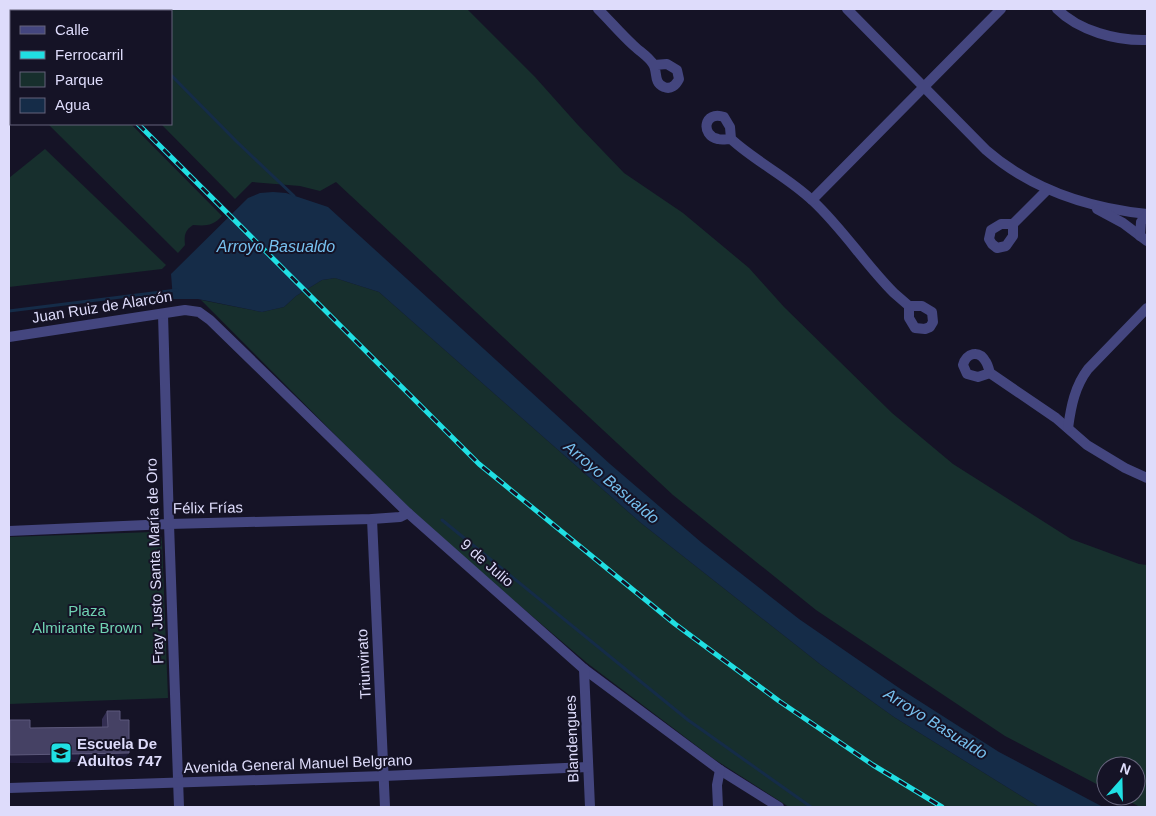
<svg xmlns="http://www.w3.org/2000/svg" width="1156" height="816" font-family="Helvetica,sans-serif">
	<rect width="100%" height="100%" fill="#151326"/>
	<g fill="#172f2d">
		<path d="M9,9H17L19,11H11V87L9,84Z"/>
		<path d="M48,9H467L535,77L577,124L624,173L683,213L749,268L784,307L892,413L953,464L1071,539L1139,564L1147,565V807H1140L1119,796H1136V766H1106V789L1005,736L816,610L673,495L336,182L320,191L300,186L252,182L235,199L161,124H171V11H50Z"/>
		<path d="M48,124H131L222,216C213,226 206,226 193,225C185,230 184,235 185,245L178,253Z"/>
		<path d="M45,149L166,265L162,269L9,287V178Z"/>
		<path d="M335,278L379,292L641,523L820,664L894,717L1039,807H789L714,759L587,663L421,521L201,300L262,312L284,307L296,296L322,280Z"/>
		<path d="M153,532L161,536L162,541L168,698L9,704V537Z"/>
	</g>
	<path fill="#152c48" d="M273,192L286,193L328,207L610,464L702,543L799,619L902,690L999,752L1103,807H1039L894,717L820,664L641,523L379,292L335,278L322,280L296,296L284,307L262,312L198,299H173L171,274L248,198L260,193Z"/>
	<g fill="none" stroke-linecap="round" stroke-linejoin="round">
		<g stroke="#152c48" stroke-width="3">
			<path d="M107,9L109,11"/>
			<path d="M171,75L236,141L294,196"/>
			<path d="M9,311L177,290"/>
			<path d="M442,520L688,720L811,807"/>
		</g>
		<g stroke="#44467f" stroke-width="10">
			<path d="M598,9C610,21 621,34 633,45C639,51 649,57 653,64C658,71 653,83 664,87C671,90 676,85 679,79L677,70L667,64L654,65"/>
			<path d="M847,9L986,150C1032,190 1088,208 1147,214"/>
			<path d="M1057,9C1079,31 1117,41 1147,40"/>
			<path d="M731,139L730,127L724,117C704,110 700,135 718,139C722,140 727,139 731,139C756,162 788,177 813,201C843,229 865,264 894,293L909,306H922L932,312L933,322L930,327L925,329L915,328L909,318V306"/>
			<path d="M812,200L1001,9"/>
			<path d="M1097,209L1123,223L1147,241"/>
			<path d="M1013,224H1001L991,230L989,239L992,244L997,248L1006,246L1013,236V224L1047,190"/>
			<path d="M1140,236L1141,222L1147,215"/>
			<path d="M163,314L169,524L179,807"/>
			<path d="M9,337L185,310L199,312L210,320L408,513L584,669L720,770L779,807"/>
			<path d="M990,373L978,377L967,374L963,365C966,353 979,349 986,362C988,365 989,370 990,373L1056,418L1087,445L1125,468L1147,478"/>
			<path d="M1068,428C1071,406 1075,386 1088,369L1147,308"/>
			<path d="M372,519L385,807"/>
			<path d="M9,531L169,524L372,519L400,517L408,513"/>
			<path d="M584,669L590,807"/>
			<path d="M9,788L384,776L588,767"/>
			<path d="M718,807L717,785L720,770"/>
		</g>
		<g stroke="#20dfe3" stroke-width="5">
			<g id="rail">
				<path d="M23,9L26,11"/>
				<path d="M138,124L479,464L675,624L779,701L873,765L942,807"/>
			</g>
		</g>
		<use href="#rail" stroke="#151326" stroke-width="3" stroke-dasharray="9" stroke-linecap="butt"/>
	</g>
	<path fill="#332e52" d="M107,711L120,720L123,761L9,763V721L10,720L30,728L102,727V719Z"/>
	<path fill="#1f1b39" d="M129,753L123,761L9,763V757L10,755Z"/>
	<path fill="#454164" stroke="#5d597c" d="M107,711H120V720H129V753L10,755V720H30V728L108,727Z"/>
	<defs>
		<g id="school-square" transform="scale(1.125)"><rect x="-9" y="-9" width="18" height="18" rx="4" fill="#20dfe3" stroke="#151326"/><path d="M0-5L7-2L0 1L-7-2ZM-4 1L0 2.5L4 1V4Q0 6-4 4Z" fill="#111"/></g>
	</defs>
	<g fill-rule="evenodd">
		<use href="#school-square" x="61" y="753"/>
	</g>
	<g text-anchor="middle" stroke-width="4" stroke-linejoin="round" paint-order="stroke">
		<g font-size="15" fill="#dedcfb" stroke="#151326">
			<text transform="translate(102 307) rotate(-9)" y="5">Juan Ruiz de Alarcón</text>
			<text transform="translate(208 508) rotate(-1)" y="5">Félix Frías</text>
			<text transform="translate(155 561) rotate(-92)" y="5">Fray Justo Santa María de Oro</text>
			<text transform="translate(487 563) rotate(41)" y="5">9 de Julio</text>
			<text transform="translate(364 664) rotate(-93)" y="5">Triunvirato</text>
			<text transform="translate(572 739) rotate(-92)" y="5">Blandengues</text>
			<text transform="translate(298 764) rotate(-2)" y="5">Avenida General Manuel Belgrano</text>
		</g>
		<g font-size="15" fill="#70d3b3" stroke="#151326">
			<text x="87" y="616">Plaza<tspan x="87" dy="17">Almirante Brown</tspan></text>
		</g>
		<g font-size="15" font-weight="bold" fill="#dedcfb" stroke="#151326" text-anchor="start">
			<text x="77" y="749">Escuela De<tspan x="77" dy="17">Adultos 747</tspan></text>
		</g>
		<g font-size="16" font-style="italic" fill="#77c0ee" stroke="#151326">
			<text x="276" y="252">Arroyo Basualdo</text>
			<text transform="translate(612 482) rotate(40)" y="6">Arroyo Basualdo</text>
			<text transform="translate(936 723) rotate(32)" y="6">Arroyo Basualdo</text>
		</g>
	</g>
	<rect width="1156" height="816" fill="none" stroke="#dedcfb" stroke-width="20"/>
	<rect x="10" y="10" width="162" height="115" fill="#151326" stroke="#65637b"/>
	<rect x="20" y="26" width="25" height="8" fill="#44467f" stroke="#65637b"/>
	<text x="55" y="35" font-size="15" fill="#dedcfb">Calle</text>
	<rect x="20" y="51" width="25" height="8" fill="#20dfe3" stroke="#65637b"/>
	<text x="55" y="60" font-size="15" fill="#dedcfb">Ferrocarril</text>
	<rect x="20" y="72" width="25" height="15" fill="#172f2d" stroke="#65637b"/>
	<text x="55" y="85" font-size="15" fill="#dedcfb">Parque</text>
	<rect x="20" y="98" width="25" height="15" fill="#152c48" stroke="#65637b"/>
	<text x="55" y="110" font-size="15" fill="#dedcfb">Agua</text>
	<g transform="translate(1121 781) rotate(20)"><circle r="24" fill="#151326" stroke="#65637b"/>
	<path d="M0-4L9 19L0 12L-9 19Z" fill="#20dfe3"/>
	<text y="-8" font-size="14" font-weight="bold" text-anchor="middle" fill="#dedcfb">N</text>
	</g>
</svg>
